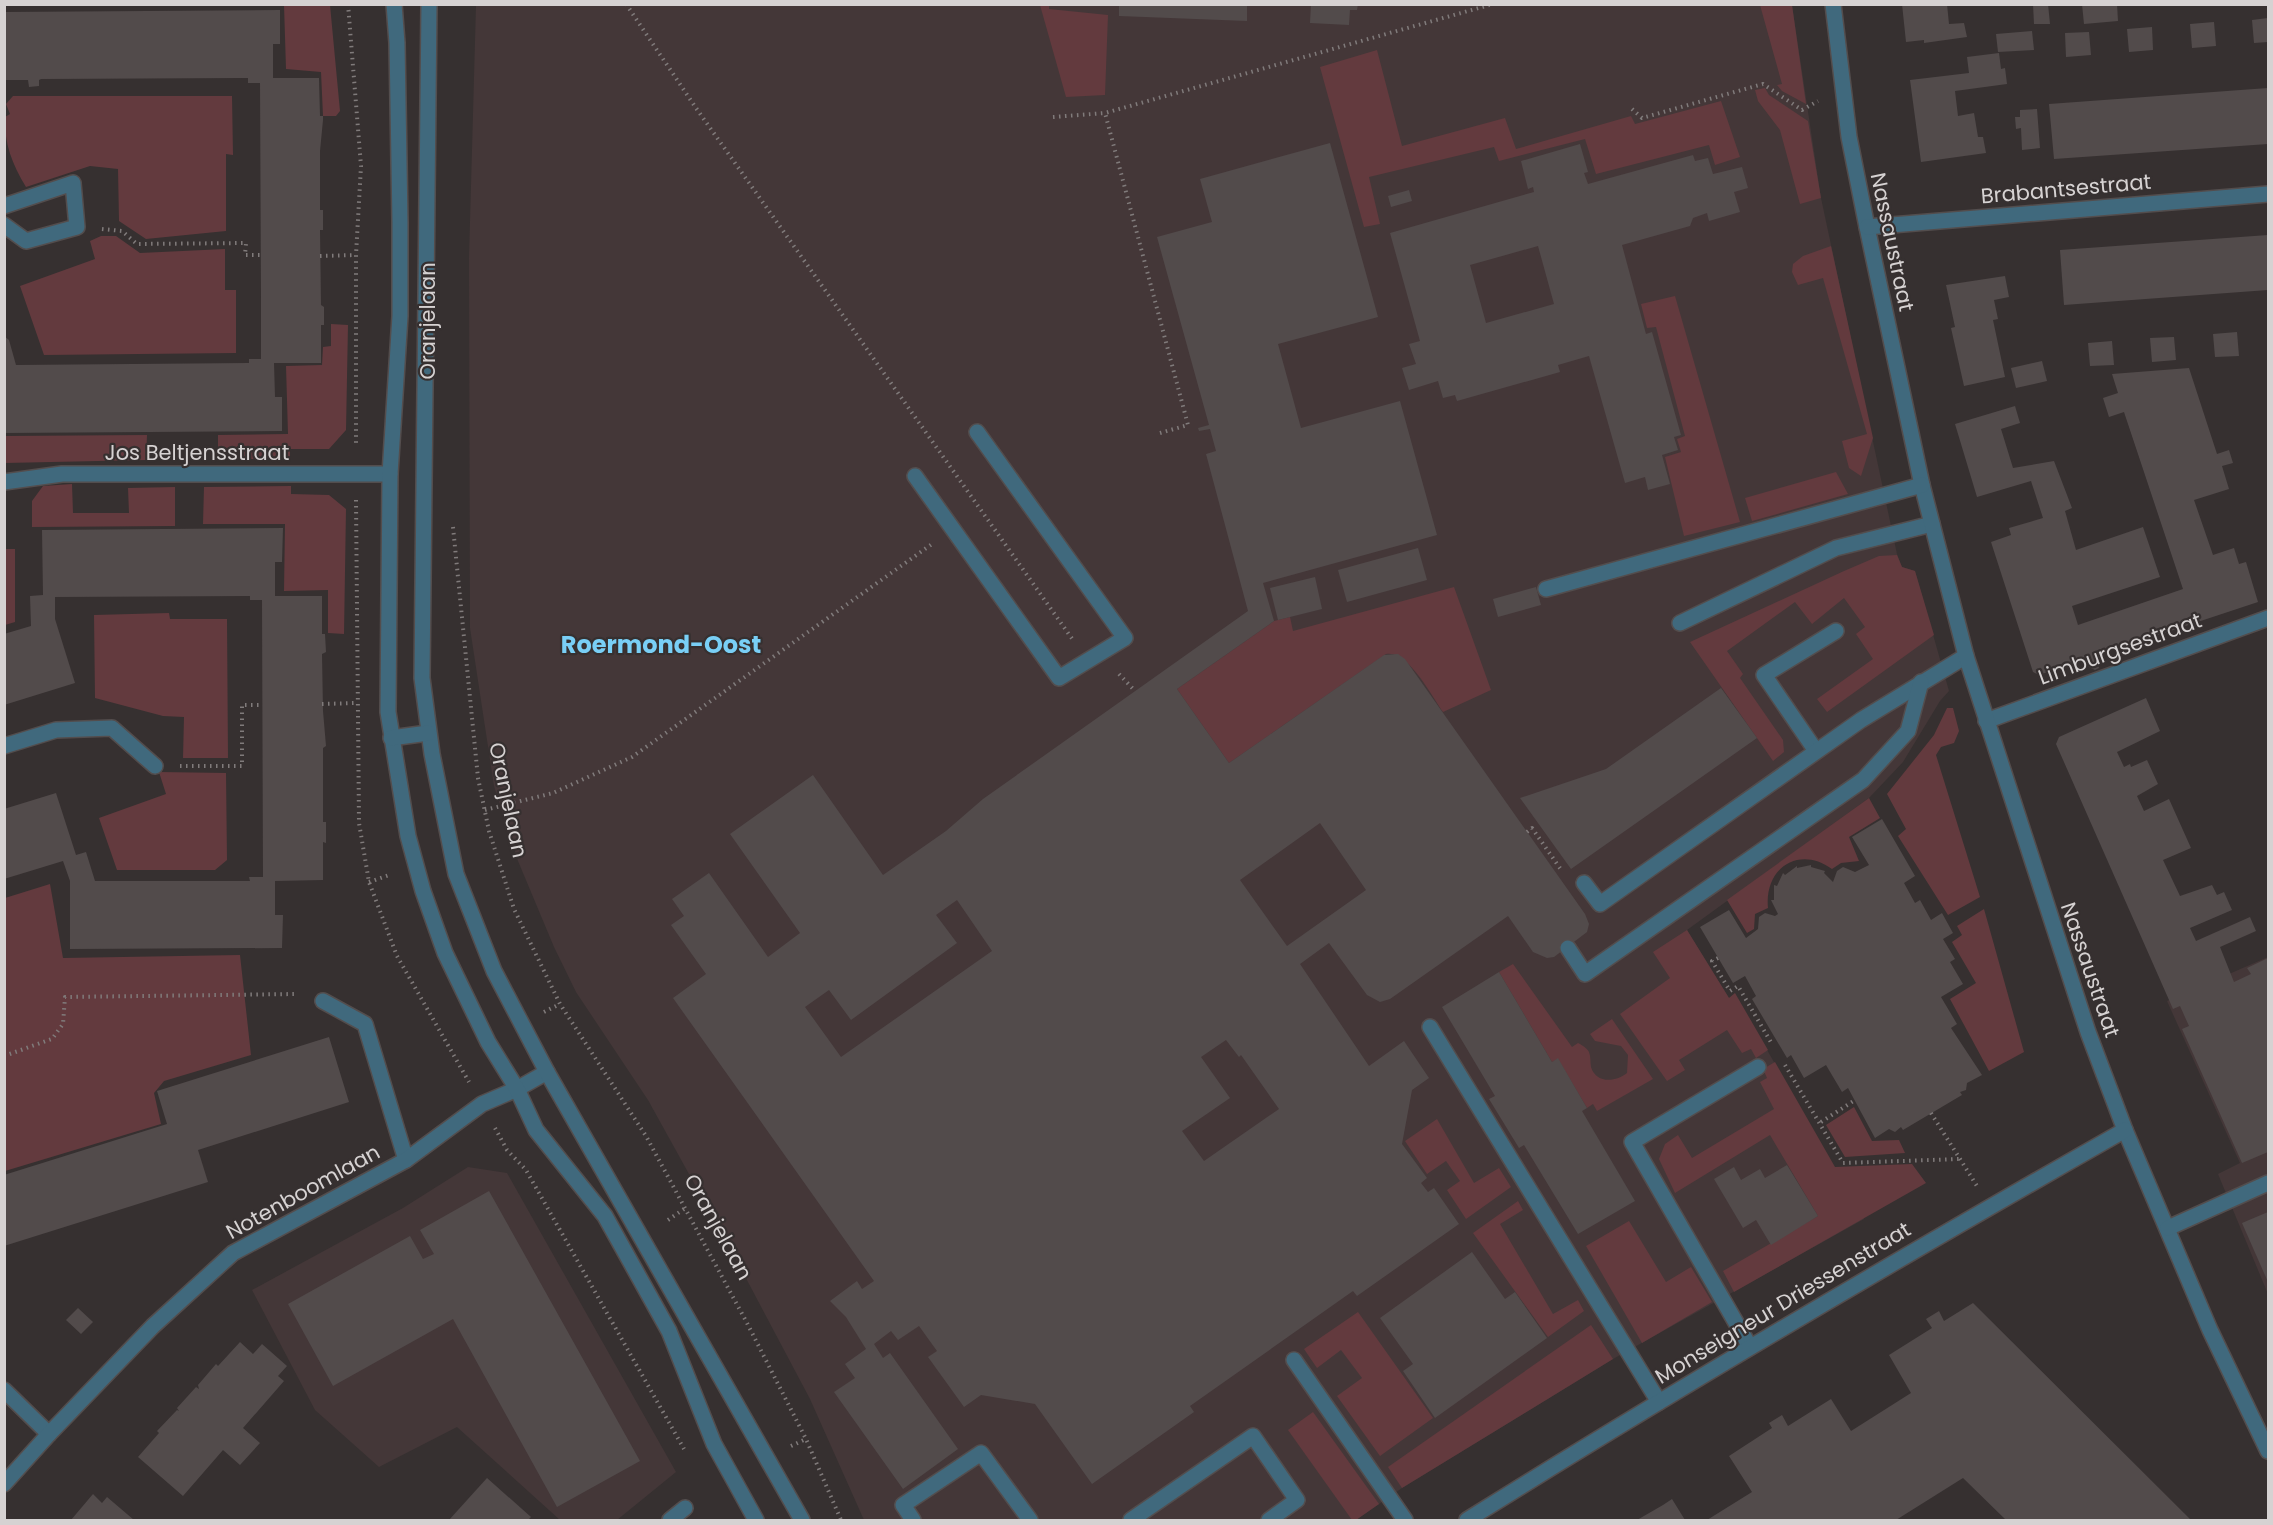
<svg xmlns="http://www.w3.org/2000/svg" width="2273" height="1525" font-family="Poppins,sans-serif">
	<rect width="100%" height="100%" fill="#363030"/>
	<g fill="#443738">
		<path d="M476,5H1792L1821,198L1897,554L1902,567L1915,571L1949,691L1940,701L1903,762L1869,798L1687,930L1729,998L1735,994L1864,1219L1613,1359L1402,1488L1356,1520H864L810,1399L730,1248L648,1100L576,992L554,947L518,861L494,786L470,628L469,258Z"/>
		<path d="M2268,957V1294L2218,1174L2240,1163L2167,1001Z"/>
		<path d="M468,1167L507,1173L676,1472L617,1520H560L457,1427L379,1467L315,1410L252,1290L403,1208Z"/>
	</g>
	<g fill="#633a3e">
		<path d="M284,5H330L340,111L336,116H323L321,72L286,69Z"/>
		<path d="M1040,5H1049V9L1108,15L1105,95L1066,97Z"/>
		<path d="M1760,5H1792L1806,104L1782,91L1777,85L1782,84Z"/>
		<path d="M1377,50L1402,146L1505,118L1516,149L1631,116L1635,124L1721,101L1740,157L1715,165L1709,145L1596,174L1585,139L1499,161L1494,147L1369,177L1380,224L1364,227L1320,67Z"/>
		<path d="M1765,88L1769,95L1808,121L1821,198L1800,204L1780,130L1758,101L1755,90Z"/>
		<path d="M13,96H232L233,155L226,154V231L146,239L119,221L118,169L90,166L26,187C12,164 4,143 5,117L10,114L6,104Z"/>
		<path d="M101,236H116L140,253L225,249V290H236V353L44,355L20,286L95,259L90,241Z"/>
		<path d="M1831,246L1873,438L1861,476L1849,468L1842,441L1867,434L1823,278L1798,285L1792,272L1793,264L1803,256Z"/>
		<path d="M1675,296L1740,522L1684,536L1665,457L1681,452L1677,439L1685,436L1656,327L1647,328L1641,304Z"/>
		<path d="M331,324L348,325L346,430L329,449H290V459H218V435L288,434L286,366L322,365L323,347L331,346Z"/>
		<path d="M147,435L146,460L5,463V436Z"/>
		<path d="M1836,472L1848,494L1752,521L1745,498Z"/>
		<path d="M72,484L73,513H129L128,488L175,487V526L32,527V501L43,486Z"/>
		<path d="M291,486V494L329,495L346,509L344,634L328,633V590L284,591L285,524H203L204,487Z"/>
		<path d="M4,549H15V622L5,625Z"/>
		<path d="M1897,555L1902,567L1915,571L1934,635L1827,712L1817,699L1873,659L1856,634L1865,627L1844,598L1812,624L1795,602L1727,651L1743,674L1740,678L1783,740L1784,752L1773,761L1690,642L1844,571L1879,556Z"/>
		<path d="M1454,587L1491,690L1443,712C1431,695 1408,650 1386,654L1229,763L1177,689L1274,621L1290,617L1293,631Z"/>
		<path d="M169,613L170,619H227L228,758H183L184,717L163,716L95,698L94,615Z"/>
		<path d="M1947,708H1953L1959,731L1954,743L1941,747L1936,755L1980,897L1948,915L1898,836L1906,829L1887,794L1934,735Z"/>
		<path d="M159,772L226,773L227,860L215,870H117L99,818L166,794Z"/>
		<path d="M1869,798L1880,818L1849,837L1859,861L1841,863L1832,869C1799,845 1764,868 1768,908L1755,914L1754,929L1747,933L1727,900Z"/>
		<path d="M50,884L63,958L240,955L251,1055L164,1081L154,1093L161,1124L5,1171V898Z"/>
		<path d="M1984,909L2024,1052L1989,1071L1950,999L1976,983L1952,942L1962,935L1957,926Z"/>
		<path d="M1687,930L1729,998L1735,993L1768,1050L1756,1058L1751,1049L1742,1053L1727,1030L1679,1060L1685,1070L1667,1081L1620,1014L1670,978L1653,952Z"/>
		<path d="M1513,964L1572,1047L1578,1043C1582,1045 1587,1048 1589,1052C1591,1057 1590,1062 1591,1067C1596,1084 1616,1082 1627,1073L1628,1055L1621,1046L1595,1041L1590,1034L1612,1019L1653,1079L1597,1111L1593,1104L1587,1108L1558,1059L1552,1062L1499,972Z"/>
		<path d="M1775,1062L1835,1167L1912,1164L1926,1183L1734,1292L1723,1271L1818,1216L1770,1135L1675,1193L1659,1159L1665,1144L1678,1135L1692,1158L1774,1109L1760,1082L1767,1078L1763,1069Z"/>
		<path d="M1854,1107L1872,1141L1899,1140L1905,1153L1845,1157L1826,1125Z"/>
		<path d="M1437,1119L1474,1183L1499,1168L1511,1187L1466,1219L1447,1190L1460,1181L1446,1161L1427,1174L1405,1141Z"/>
		<path d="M1518,1201L1523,1210L1500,1224L1553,1314L1578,1300L1584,1311L1548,1337L1473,1233Z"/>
		<path d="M1629,1221L1666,1282L1691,1267L1712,1302L1642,1343L1586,1246Z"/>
		<path d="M1358,1312L1433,1418L1380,1456L1337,1396L1362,1378L1341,1350L1317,1368L1304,1349Z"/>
		<path d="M1591,1325L1613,1359L1402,1488L1388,1467Z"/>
		<path d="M1313,1412L1379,1504L1356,1520H1352L1288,1430Z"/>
	</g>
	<g fill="#524b4b" fill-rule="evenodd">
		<path d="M1119,4H1247V21L1119,16Z"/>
		<path d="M1311,4H1358L1357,10H1350L1349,25L1310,23Z"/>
		<path d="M1902,4H1947L1949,24L1964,23L1967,37L1924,43V40L1906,42Z"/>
		<path d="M2033,4H2048L2050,24H2034Z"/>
		<path d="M2082,4H2117L2118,21L2084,24Z"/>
		<path d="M280,10V44H273V78H319L320,116H323V120L320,151V210H323V230H320L321,305L324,307V325H321V363H274L275,397H282V431L4,433V336L9,340L16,365L249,363V359H261V298L260,83H248V78H243L41,79L39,80V86L29,87L28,80H4V12Z"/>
		<path d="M2268,18V42L2254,43L2252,20Z"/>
		<path d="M2214,22L2216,46L2192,48L2190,24Z"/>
		<path d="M2152,27L2153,50L2129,52L2127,29Z"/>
		<path d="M2032,31L2034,50L1998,52L1996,34Z"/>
		<path d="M2089,32L2091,55L2066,57L2065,33Z"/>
		<path d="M1999,53L2001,69L2005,68L2007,84L1955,91L1958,116L1974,113L1978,137H1983L1986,153L1921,162L1910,80L1969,73L1967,57Z"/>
		<path d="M2268,88V144L2054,159L2049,104Z"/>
		<path d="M2037,109L2040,148L2022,150L2021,128L2016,129L2015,117H2020V110Z"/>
		<path d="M1330,143L1378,317L1278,344L1301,428L1400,401L1437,535L1263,583L1274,621L1177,689L1229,763L1384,655L1398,654L1405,659L1585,914L1589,924L1587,932L1554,957L1547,958L1533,952L1508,916L1390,999L1380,1002L1367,995L1329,943L1300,964L1369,1066L1404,1041L1429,1078L1412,1090L1402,1144L1427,1178L1421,1183L1428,1192L1434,1188L1459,1224L1357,1296L1353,1291L1190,1406L1194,1412L1092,1484L1035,1404L981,1395L964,1407L928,1357L937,1351L919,1326L898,1340L891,1331L874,1344L883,1358L890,1353L958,1449L903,1489L834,1392L855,1378L845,1364L866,1349L846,1317L830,1301L857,1281L862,1289L874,1281L673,998L706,974L671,925L684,916L672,899L709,873L768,957L800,933L730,834L813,775L883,875L946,831L983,799L1248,611L1206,454L1216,451L1210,429L1199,431L1198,428L1209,425L1157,237L1212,222L1200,179ZM1320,823L1366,890L1287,946L1240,880ZM957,900L992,951L841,1057L805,1007L829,990L851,1020L957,943L936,915ZM1226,1040L1239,1057L1241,1055L1279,1109L1204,1161L1182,1131L1230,1098L1201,1057Z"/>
		<path d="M1580,144L1588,172L1584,173L1588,184L1693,155L1695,161L1708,158L1713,174L1742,167L1748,188L1734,192L1740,212L1709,221L1707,213L1693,218L1690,226L1622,245L1646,334L1652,332L1681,435L1674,437L1678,450L1662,455L1670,484L1648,490L1645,477L1625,483L1589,356L1558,365L1560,372L1457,401L1455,395L1443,398L1438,381L1409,390L1402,368L1416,364L1409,344L1420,341L1390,233L1534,192L1533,187L1528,189L1521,161ZM1538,246L1554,304L1486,323L1470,265Z"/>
		<path d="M1409,190L1412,201L1391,207L1388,196Z"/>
		<path d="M2268,235V290L2064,305L2060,250Z"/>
		<path d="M2005,276L2009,297L1994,300L1998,319L1993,320L2005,377L1964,386L1951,328L1955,327L1946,285Z"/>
		<path d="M2237,332L2239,356L2215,357L2213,334Z"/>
		<path d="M2174,337L2176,360L2152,362L2150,338Z"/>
		<path d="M2112,341L2114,365L2090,366L2088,343Z"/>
		<path d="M2042,361L2047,381L2016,388L2011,368Z"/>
		<path d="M2189,368L2217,454L2229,450L2233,463L2222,466L2229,489L2194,500L2213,555L2234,548L2239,564L2246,562L2258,602L2095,656L2099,668L2095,670L2083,664L2082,660L2039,675L2033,672L1991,542L2011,535L2009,528L2043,518L2031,481L1977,497L1955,424L2015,406L2020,423L2001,429L2013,468L2054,461L2072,508L2065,511L2076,550L2143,527L2160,577L2072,606L2078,625L2183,589L2124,412L2109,417L2103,398L2118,393L2112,374Z"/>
		<path d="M283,528L282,562H275V596H322V634H325L326,652L322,654L323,711L326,746L323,748V822H326V843L323,842V880L275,881V915H283L282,948L70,949V881L63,861L4,879V809L56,793L76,855L86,852L95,881H250L249,877H263L262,600H250V596L55,597V619L75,683L4,705V634L31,626L30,596L43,595L42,530Z"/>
		<path d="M1418,548L1427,580L1347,602L1338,570Z"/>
		<path d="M1315,577L1322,609L1278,620L1270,588Z"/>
		<path d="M1536,587L1541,605L1498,617L1493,599Z"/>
		<path d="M1721,688L1757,738L1571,869L1520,798L1606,769Z"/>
		<path d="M2146,698L2160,731L2117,752L2124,767L2130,764L2131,767L2147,760L2158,784L2137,796L2144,811L2169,799L2191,848L2163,860L2180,896L2212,885L2217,895L2224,892L2232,910L2190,928L2196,941L2250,917L2256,931L2220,947L2234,982L2251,974L2247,968L2268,958V1152L2242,1163L2182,1029L2189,1026L2180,1006L2173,1009L2056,744L2059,737Z"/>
		<path d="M1882,819L1915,876L1904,883L1915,903L1920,900L1931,920L1942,913L1953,933L1943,939L1955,959L1950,962L1963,984L1941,997L1957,1024L1951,1028L1982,1075L1967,1083L1966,1090L1960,1092L1962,1095L1903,1130L1901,1127L1895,1132L1889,1129L1875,1138L1848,1088L1842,1092L1826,1065L1804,1078L1791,1055L1787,1058L1752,999L1756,996L1745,976L1733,983L1700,927L1729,910L1746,938L1758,929L1759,917L1765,913L1775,916L1778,914L1771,900H1774V885L1777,886L1783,873L1785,875L1797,866V868L1811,865V867L1825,871L1824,873L1833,882L1837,871L1843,867L1855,872L1869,865L1852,837Z"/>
		<path d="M1499,972L1552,1062L1558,1058L1587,1108L1582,1111L1635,1201L1578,1234L1524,1145L1519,1148L1489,1099L1495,1096L1442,1007Z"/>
		<path d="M329,1037L349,1102L198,1150L208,1182L4,1246V1175L167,1124L157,1091Z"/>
		<path d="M1787,1165L1818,1216L1771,1245L1756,1220L1743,1228L1714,1179L1734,1167L1741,1180L1760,1169L1765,1178Z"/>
		<path d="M489,1191L640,1461L557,1507L453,1319L333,1386L288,1304L410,1236L423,1259L434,1254L420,1230Z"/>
		<path d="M2268,1212V1282L2242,1223Z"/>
		<path d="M1472,1252L1505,1299L1515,1292L1547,1338L1435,1418L1403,1371L1413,1364L1380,1318Z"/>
		<path d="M1973,1303L2191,1520H2006L1963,1478L1896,1520H1707L1752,1492L1729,1456L1772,1428L1769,1423L1782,1415L1788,1426L1831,1399L1851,1431L1911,1393L1889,1355L1932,1328L1926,1319L1939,1311L1944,1321Z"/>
		<path d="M78,1308L93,1322L81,1334L66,1320Z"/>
		<path d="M240,1342L253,1354L262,1344L287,1366L278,1376L284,1381L243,1428L260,1443L240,1465L223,1450L183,1496L138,1457L159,1433L157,1431L177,1410L179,1411L177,1408L196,1387L199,1389L198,1385L216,1364L218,1366Z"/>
		<path d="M487,1478L531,1517L528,1520H449Z"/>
		<path d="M93,1494L102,1503L107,1497L134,1520H71Z"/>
		<path d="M1672,1499L1685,1520H1637L1663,1505Z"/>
	</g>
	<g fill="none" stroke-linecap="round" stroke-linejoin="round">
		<g stroke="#534d4d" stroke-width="18">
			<g id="service">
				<path d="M915,476L1059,678L1125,638L977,432"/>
				<path d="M1680,623L1836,548L1932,524"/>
				<path d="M1986,721L2268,618"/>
				<path d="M1816,751L1764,675L1836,631"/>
				<path d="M1584,883L1600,904L1861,720L1966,656"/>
				<path d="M1568,948L1585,974L1863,780L1908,731L1921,682"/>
				<path d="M1430,1027L1659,1402"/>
				<path d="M1750,1347L1632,1142L1758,1067"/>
				<path d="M1294,1360L1405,1520"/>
				<path d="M913,1520L903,1505L981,1453L1030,1520"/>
				<path d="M1131,1520L1253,1436L1297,1500L1269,1520"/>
			</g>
		</g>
		<g stroke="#534d4d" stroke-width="18">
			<g id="minor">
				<path d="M1833,4L1849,137L1867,227L1922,485L1966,656L2088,1032L2125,1130L2210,1330L2268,1451"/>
				<path d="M4,206L73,183L77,227L26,241L4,225"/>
				<path d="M1867,227L2268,194"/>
				<path d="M4,482L62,474H390"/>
				<path d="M1546,589L1922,485"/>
				<path d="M4,746L56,730L112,728L155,766"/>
				<path d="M323,1001L365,1024L406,1160"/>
				<path d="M2168,1228L2268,1183"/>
				<path d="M4,1390L49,1434"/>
				<path d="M4,1484L49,1434L153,1326L233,1253L406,1160L482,1104L517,1089L547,1072"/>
				<path d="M670,1520L685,1508"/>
				<path d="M1467,1520C1683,1385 1903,1256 2125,1130"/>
			</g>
		</g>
		<g stroke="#534d4d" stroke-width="18">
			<g id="tertiary">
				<path d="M394,4L397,43L400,223V316L390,474L388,712L408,836L423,891L445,953L488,1042L517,1089L536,1130L605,1216L669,1331L714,1444L756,1520"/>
				<path d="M429,4L422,678L432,754L456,874L494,971L547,1072L802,1520"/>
				<path d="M391,738L428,733"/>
			</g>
		</g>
		<g stroke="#807b7b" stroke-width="4" stroke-dasharray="1.5 4.5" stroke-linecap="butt">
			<path d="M348,4L361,166L356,255V447"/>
			<path d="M626,4L696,108L1073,640"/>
			<path d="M1632,109L1642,118L1763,84L1802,110L1818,101"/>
			<path d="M1053,117L1105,113"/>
			<path d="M102,229L122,231L137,244L246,243L245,255H260"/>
			<path d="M320,256L356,255"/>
			<path d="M1160,433L1188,425L1105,113L1493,4"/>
			<path d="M356,500L359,823L369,882L397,956L469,1082"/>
			<path d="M453,527L478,778L489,831L514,909L560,1004L646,1136L747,1323L806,1439L841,1520"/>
			<path d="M1119,674L1135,691"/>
			<path d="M322,704L356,703"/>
			<path d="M180,766H242V705H262"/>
			<path d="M485,810L553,793L632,757L932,544"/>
			<path d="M1527,832L1532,828L1562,871"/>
			<path d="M369,882L389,875"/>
			<path d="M1718,958L1712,961L1730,991L1738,986L1772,1044"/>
			<path d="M544,1012L560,1004"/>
			<path d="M4,1056L52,1039L63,1024L65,997L297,994"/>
			<path d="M1785,1065L1843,1163L1960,1159"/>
			<path d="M1931,1113L1977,1186"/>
			<path d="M1821,1122L1855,1100"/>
			<path d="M495,1128L507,1150L526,1170L684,1449"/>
			<path d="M668,1220L684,1209"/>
			<path d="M791,1446L806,1439"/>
		</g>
		<use href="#service" stroke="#40697d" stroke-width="15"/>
		<use href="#minor" stroke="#40697d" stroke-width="15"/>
		<use href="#tertiary" stroke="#40697d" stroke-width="15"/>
	</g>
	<g text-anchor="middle" stroke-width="4.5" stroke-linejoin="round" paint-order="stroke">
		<g font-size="21" fill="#d6d2d2" stroke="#363030">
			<text transform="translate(2066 189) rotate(-5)" y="7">Brabantsestraat</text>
			<text transform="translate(1892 242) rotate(78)" y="7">Nassaustraat</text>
			<text transform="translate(428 321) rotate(-90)" y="7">Oranjelaan</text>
			<text x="197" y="460">Jos Beltjensstraat</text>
			<text transform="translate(2120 649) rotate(-20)" y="7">Limburgsestraat</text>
			<text transform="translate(508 800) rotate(78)" y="7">Oranjelaan</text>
			<text transform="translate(2090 970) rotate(71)" y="7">Nassaustraat</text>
			<text transform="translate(303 1192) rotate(-29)" y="7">Notenboomlaan</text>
			<text transform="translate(718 1227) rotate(61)" y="7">Oranjelaan</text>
			<text transform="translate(1783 1303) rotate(-31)" y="7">Monseigneur Driessenstraat</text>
		</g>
		<g font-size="24" font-weight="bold" fill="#79cff6" stroke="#363030">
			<text x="661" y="653">Roermond-Oost</text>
		</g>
	</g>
	<rect width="2273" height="1525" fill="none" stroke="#d6d2d2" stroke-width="12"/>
</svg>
